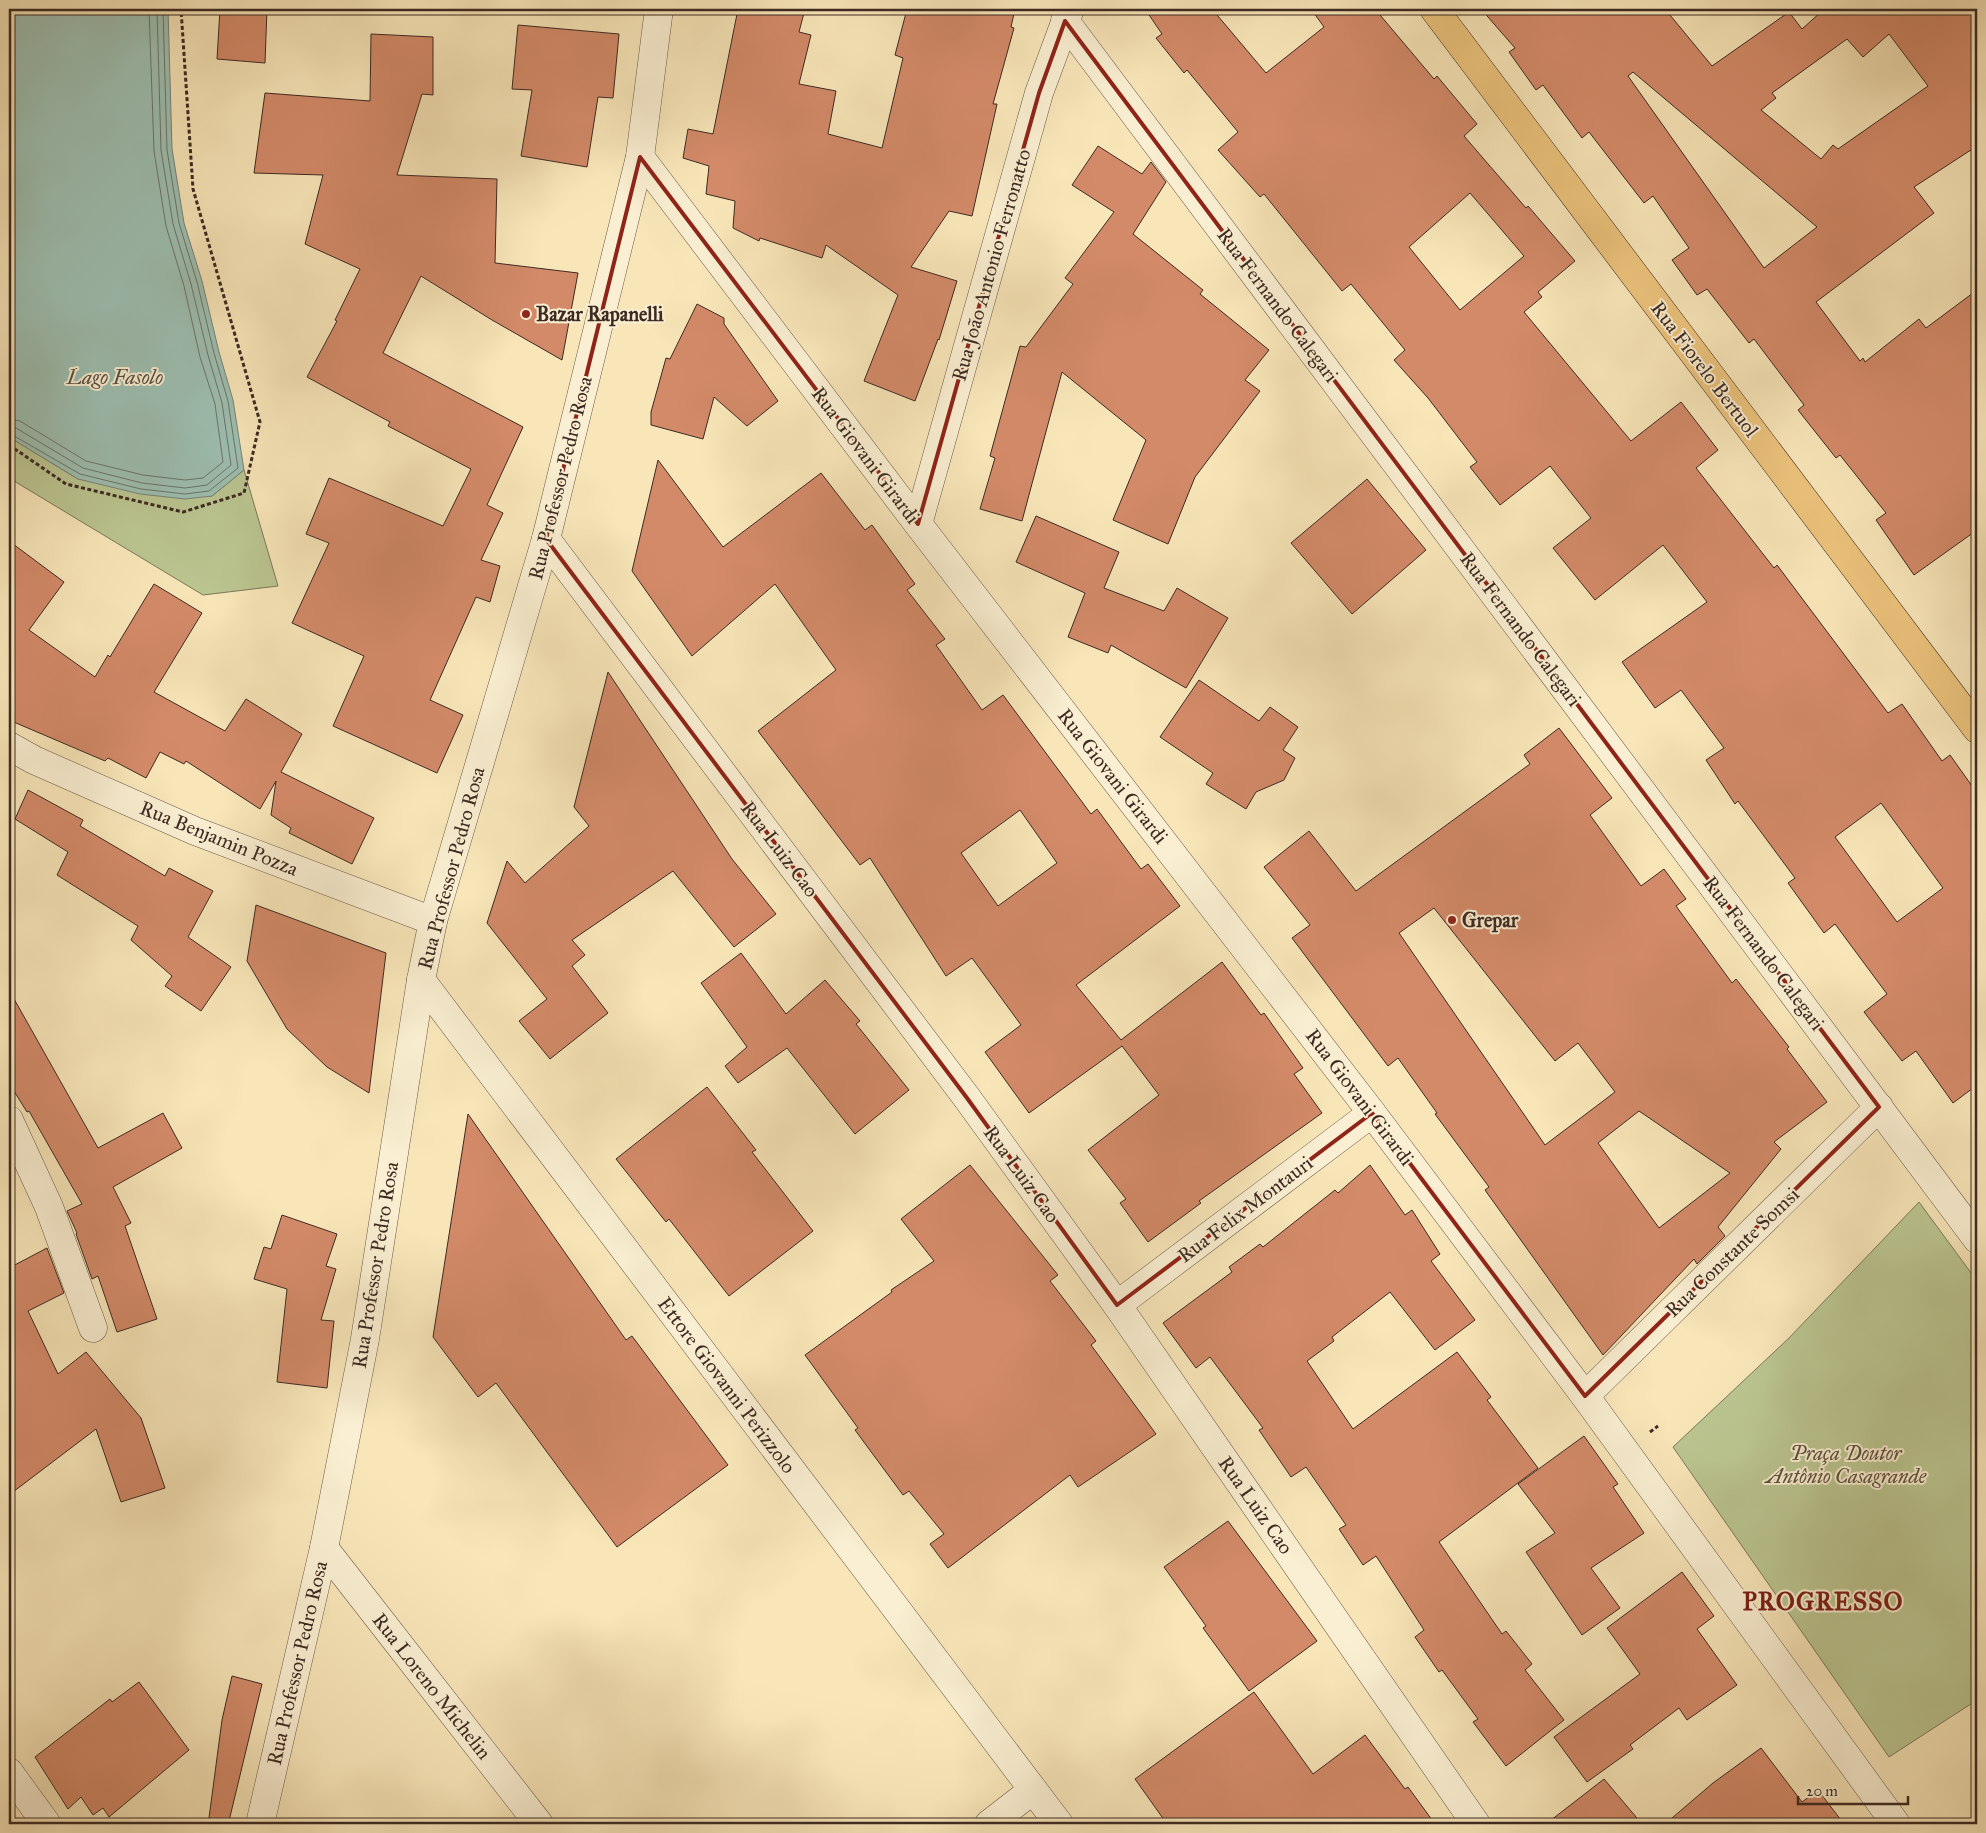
<svg xmlns="http://www.w3.org/2000/svg" width="1986" height="1833" font-family="'IM FELL Great Primer',serif">
	<rect width="100%" height="100%" fill="#f8e6b9"/>
	<filter id="stains"><feTurbulence type="fractalNoise" baseFrequency=".004" numOctaves="4"/><feColorMatrix values="0 0 0 0 .2 0 0 0 0 .09 0 0 0 0 .02 0 0 0 .5 -.17"/></filter>
	<radialGradient id="worn" r=".72"><stop offset=".6" stop-color="#630" stop-opacity="0"/><stop offset="1" stop-color="#630" stop-opacity=".3"/></radialGradient>
	<g fill="#bbc691" stroke="#7c785a">
		<path d="M9,437L78,479L212,496L244,470L278,586L203,595L9,478Z"/>
		<path d="M1919,1202L1977,1281V1700L1889,1757L1673,1447L1789,1338Z"/>
	</g>
	<path fill="#9dbfb1" stroke="#778378" d="M9,9H168L172,149L184,223L202,281L219,352L233,400L244,470L212,496L185,499L140,494L78,479L9,437Z"/>
	<g fill="none" stroke-linecap="round" stroke-linejoin="round">
		<g stroke="#6d746a" stroke-width="1">
			<path d="M9,419L20,421L86,461L143,475L185,480L203,478L223,462L215,404L200,357L184,286L166,226L154,151L149,9"/>
			<path d="M9,426L16,428L83,468L142,483L185,488L207,485L231,465L222,403L208,355L191,284L173,224L161,150L157,9"/>
			<path d="M9,433L80,474L141,489L185,494L209,491L238,468L228,401L214,353L197,282L179,223L167,150L163,9"/>
		</g>
	</g>
	<g fill="#d38a69" stroke="#3d2a23" fill-rule="evenodd">
		<path d="M220,9H267L265,63L217,59Z"/>
		<path d="M738,9H805L799,32L811,35L799,84L836,91L828,134L882,148L903,58L895,55L907,9H1015L1011,27L1014,28L993,104H997L972,216L949,211L911,267L957,281L939,340L938,339L915,401L864,381L898,295L826,245L822,258L760,238L759,241L733,228L735,201L706,194L709,166L683,158L688,129L713,134Z"/>
		<path d="M1145,9H1212L1266,73L1324,27L1311,9H1375L1434,79L1437,76L1477,124L1464,136L1526,208L1528,206L1575,261L1538,292L1542,297L1524,312L1631,441L1681,402L1718,450L1696,468L1774,568L1777,565L1888,713L1902,704L1942,761L1950,755L1977,793V1085L1953,1103L1916,1051L1902,1061L1864,1012L1887,994L1835,924L1824,933L1788,883L1795,878L1738,801L1735,804L1706,760L1724,748L1681,690L1655,708L1622,662L1707,602L1663,545L1595,600L1553,548L1591,518L1550,466L1500,505L1470,467L1477,462L1428,398L1394,360L1405,350L1351,284L1342,291L1264,194L1260,197L1218,150L1238,132L1187,70L1184,73L1156,38L1162,34ZM1470,193L1524,256L1460,310L1409,247ZM1881,803L1943,888L1897,922L1835,837Z"/>
		<path d="M1481,9H1665L1712,66L1789,12L1802,29L1822,11L1820,9H1977V146L1914,187L1934,213L1816,302L1860,361L1863,358L1865,362L1919,319L1926,328L1977,290V530L1914,575L1876,520L1886,513L1840,455L1836,458L1798,410L1804,405L1754,339L1749,343L1707,289L1697,295L1672,260L1689,248L1653,196L1644,203L1589,132L1582,138L1543,85L1536,90L1509,52L1515,48ZM1889,34L1928,86L1838,149L1833,145L1821,159L1761,110L1776,98L1772,93L1847,39L1863,57ZM1633,72L1817,227L1764,268L1628,76Z"/>
		<path d="M518,25L619,34L613,98L598,97L587,167L521,156L532,90L512,89Z"/>
		<path d="M371,34L433,37V95L422,94L397,175L497,179L495,263L578,273L562,360L492,320L421,276L383,353L523,427L487,505L503,513L481,560L500,566L490,602L476,597L430,700L463,715L437,773L333,726L364,656L292,623L329,543L306,534L329,478L443,526L471,469L388,426L390,422L307,377L337,321L335,320L360,269L305,244L323,175L254,173L265,93L370,101Z"/>
		<path d="M1098,146L1142,174L1151,162L1166,182L1133,234L1203,290L1200,294L1269,350L1245,380L1260,391L1195,477L1168,544L1113,520L1146,440L1062,372L1022,521L980,509L995,458L990,456L1020,346L1026,347L1073,284L1065,278L1114,212L1072,185Z"/>
		<path d="M697,304L724,318V324L778,401L747,426L714,397L703,439L651,425V412L666,358L670,359Z"/>
		<path d="M658,460L723,547L821,473L865,530L872,525L915,584L907,590L945,639L936,645L982,710L1003,695L1091,814L1097,809L1141,869L1148,864L1180,906L1076,985L1121,1040L1222,962L1261,1015L1264,1013L1303,1068L1294,1074L1322,1113L1199,1201L1201,1203L1148,1242L1120,1203L1126,1199L1088,1150L1159,1095L1122,1046L1029,1113L985,1052L1021,1025L972,958L946,976L870,858L860,865L758,731L836,670L775,584L692,656L632,571ZM1020,810L1057,863L998,906L961,853Z"/>
		<path d="M1367,479L1426,550L1352,614L1291,543Z"/>
		<path d="M1036,516L1119,552L1104,588L1164,611L1177,588L1228,618L1186,688L1111,645L1108,653L1068,637L1085,593L1016,562Z"/>
		<path d="M9,541L64,582L29,630L95,677L108,655L110,657L154,584L202,613L154,692L225,731L246,699L302,734L281,772L374,818L352,864L289,833L291,828L271,815L276,781L260,809L186,761L184,764L160,752L146,778L108,758L105,761L9,720Z"/>
		<path d="M608,672L732,859L776,914L734,947L673,871L572,940L585,955L572,966L608,1013L550,1059L519,1021L547,999L487,923L507,861L525,883L589,826L574,807Z"/>
		<path d="M1199,680L1259,721L1270,707L1298,727L1283,750L1295,758L1284,780L1256,792L1246,809L1206,784L1213,773L1160,737Z"/>
		<path d="M1559,728L1612,798L1590,815L1641,886L1664,869L1686,899L1676,906L1732,983L1736,979L1789,1047L1787,1049L1827,1102L1774,1142L1781,1149L1718,1227L1725,1236L1697,1264L1694,1259L1603,1355L1485,1190L1489,1187L1435,1114L1437,1113L1398,1058L1388,1066L1292,938L1310,925L1264,867L1309,831L1356,891L1530,764L1524,755ZM1434,908L1555,1061L1578,1043L1615,1092L1545,1145L1399,933ZM1639,1111L1730,1173L1659,1228L1598,1143Z"/>
		<path d="M28,790L83,820L80,826L165,876L169,868L213,891L188,937L231,967L201,1011L165,986L172,976L131,940L138,926L57,875L68,852L15,819Z"/>
		<path d="M256,905L386,953L369,1093L327,1067L287,1029L247,961Z"/>
		<path d="M741,953L786,1014L825,980L860,1021L856,1024L909,1090L855,1134L787,1048L738,1083L725,1066L747,1047L701,983Z"/>
		<path d="M9,990L98,1148L163,1113L182,1148L113,1187L131,1223L125,1226L157,1319L117,1332L98,1276L92,1279L76,1234L77,1233L67,1211L82,1204L29,1111L27,1112L9,1083Z"/>
		<path d="M707,1087L756,1150L752,1152L813,1231L729,1296L669,1219L666,1222L616,1159Z"/>
		<path d="M468,1114L626,1340L632,1336L728,1465L617,1547L496,1383L478,1397L433,1337Z"/>
		<path d="M970,1165L1058,1275L1050,1281L1096,1341L1091,1345L1156,1434L1078,1487L1070,1475L948,1568L930,1544L944,1534L909,1491L903,1495L855,1430L858,1428L805,1355L892,1292L891,1290L934,1261L901,1219Z"/>
		<path d="M1370,1165L1405,1215L1412,1210L1440,1254L1431,1261L1475,1320L1435,1350L1390,1292L1332,1337L1334,1341L1307,1361L1353,1429L1457,1352L1491,1397L1487,1400L1538,1468L1439,1542L1502,1634L1506,1631L1532,1664L1525,1670L1564,1720L1506,1766L1473,1722L1478,1719L1442,1670L1439,1672L1415,1637L1424,1630L1376,1556L1363,1565L1339,1529L1346,1525L1306,1467L1291,1477L1259,1430L1263,1428L1210,1357L1196,1368L1163,1323L1232,1272L1229,1267L1260,1244L1263,1247L1335,1190L1338,1193Z"/>
		<path d="M282,1215L337,1234L326,1266L336,1269L321,1320L334,1321L327,1388L277,1382L287,1289L254,1279L264,1247L271,1249Z"/>
		<path d="M47,1248L64,1293L28,1311L58,1374L86,1352L141,1418L165,1488L121,1502L96,1429L9,1495V1268Z"/>
		<path d="M1584,1436L1618,1484L1613,1487L1644,1533L1591,1568L1620,1608L1582,1635L1526,1552L1555,1533L1518,1484Z"/>
		<path d="M1228,1521L1317,1641L1249,1691L1203,1628L1206,1626L1164,1567Z"/>
		<path d="M1682,1572L1714,1616L1697,1629L1737,1685L1687,1720L1679,1708L1630,1745L1633,1749L1587,1782L1554,1737L1640,1674L1607,1628Z"/>
		<path d="M232,1676L262,1684L229,1821L209,1818L222,1720Z"/>
		<path d="M139,1682L189,1750L109,1817L103,1808L93,1815L81,1797L68,1809L35,1757L110,1699L112,1702Z"/>
		<path d="M1254,1692L1313,1774L1365,1735L1405,1789L1408,1787L1435,1824H1167L1135,1779Z"/>
		<path d="M1761,1748L1802,1802L1818,1790L1844,1824H1665L1713,1783Z"/>
		<path d="M1604,1779L1642,1824H1546Z"/>
	</g>
	<g fill="none" stroke-linecap="round" stroke-linejoin="round">
		<g stroke="#6c5948" stroke-width="29">
			<g id="minor">
				<path d="M1065,21L1977,1239"/>
				<path d="M640,157L918,524L1372,1113L1585,1396L1896,1824"/>
				<path d="M918,524L1039,93L1070,9"/>
				<path d="M546,539L967,1098L1117,1305L1476,1824"/>
				<path d="M9,746L34,760L195,831L433,921"/>
				<path d="M421,980L1059,1824"/>
				<path d="M9,1120L49,1207L93,1328"/>
				<path d="M1117,1305L1372,1113"/>
				<path d="M1585,1396L1879,1107"/>
				<path d="M324,1548L539,1824"/>
				<path d="M9,1772L46,1823"/>
				<path d="M260,1824L324,1548L365,1339L421,980L433,921L546,539L640,157L659,9"/>
				<path d="M989,1824L1033,1790"/>
			</g>
		</g>
		<g stroke="#3d2a23" stroke-width="29">
			<path id="major" d="M1434,9L1977,729"/>
		</g>
		<g stroke="#3d2a23" stroke-width="3" stroke-dasharray="4 2.5" stroke-linecap="butt">
			<path d="M9,445L66,484L183,512L244,493L260,422L193,189L181,9"/>
			<path d="M1650,1432L1658,1426"/>
		</g>
		<use href="#minor" stroke="#faefd2" stroke-width="28"/>
		<use href="#major" stroke="#ecc37c" stroke-width="28"/>
	</g>
	<path fill="none" stroke="#8f2418" stroke-width="4" stroke-linejoin="round" d="M1065,21L1879,1107L1585,1396L1372,1113L1117,1305L967,1098L546,539L640,157L918,524L1039,93Z"/>
	<g fill="#8f2418" stroke="#faefd2" stroke-width="2">
		<circle cx="526" cy="314" r="5"/>
		<circle cx="1452" cy="920" r="5"/>
	</g>
	<g text-anchor="middle" stroke-width="4" stroke-linejoin="round" paint-order="stroke">
		<g font-size="20" fill="#3d2a23" stroke="#faefd2">
			<text transform="translate(991 265) rotate(-74)" y="7">Rua João Antonio Ferronatto</text>
			<text transform="translate(1278 305) rotate(53)" y="7">Rua Fernando Calegari</text>
			<text transform="translate(1705 369) rotate(53)" y="7">Rua Fiorelo Bertuol</text>
			<text transform="translate(866 455) rotate(53)" y="7">Rua Giovani Girardi</text>
			<text transform="translate(560 478) rotate(-76)" y="7">Rua Professor Pedro Rosa</text>
			<text transform="translate(1521 629) rotate(53)" y="7">Rua Fernando Calegari</text>
			<text transform="translate(1113 776) rotate(52)" y="7">Rua Giovani Girardi</text>
			<text transform="translate(219 838) rotate(22)" y="7">Rua Benjamin Pozza</text>
			<text transform="translate(780 849) rotate(53)" y="7">Rua Luiz Cao</text>
			<text transform="translate(451 868) rotate(-75)" y="7">Rua Professor Pedro Rosa</text>
			<text transform="translate(1764 953) rotate(53)" y="7">Rua Fernando Calegari</text>
			<text transform="translate(1360 1097) rotate(53)" y="7">Rua Giovani Girardi</text>
			<text transform="translate(1022 1174) rotate(54)" y="7">Rua Luiz Cao</text>
			<text transform="translate(1245 1209) rotate(-37)" y="7">Rua Felix Montauri</text>
			<text transform="translate(1732 1252) rotate(-44)" y="7">Rua Constante Somsi</text>
			<text transform="translate(375 1265) rotate(-81)" y="7">Rua Professor Pedro Rosa</text>
			<text transform="translate(727 1385) rotate(53)" y="7">Ettore Giovanni Perizzolo</text>
			<text transform="translate(1256 1505) rotate(55)" y="7">Rua Luiz Cao</text>
			<text transform="translate(297 1663) rotate(-77)" y="7">Rua Professor Pedro Rosa</text>
			<text transform="translate(432 1686) rotate(52)" y="7">Rua Loreno Michelin</text>
		</g>
		<g font-size="20" font-weight="bold" fill="#3d2a23" stroke="#faefd2" text-anchor="start">
			<text x="536" y="321">Bazar Rapanelli</text>
			<text x="1462" y="927">Grepar</text>
		</g>
		<g font-size="20" font-style="italic" fill="#5c513e" stroke="#faefd2">
			<text x="1846" y="1460">Praça Doutor<tspan x="1846" dy="23">Antônio Casagrande</tspan></text>
		</g>
		<g font-size="21" font-style="italic" fill="#554f46" stroke="#faefd2">
			<text x="115" y="384">Lago Fasolo</text>
		</g>
		<g font-size="25" font-weight="bold" letter-spacing="1" fill="#7a1f14" stroke="#faefd2">
			<text x="1823" y="1610">PROGRESSO</text>
		</g>
	</g>
	<rect width="1986" height="1833" fill="none" stroke="#f8e6b9" stroke-width="30"/>
	<rect x="10" y="10" width="1966" height="1813" fill="none" stroke="#3d2a23" stroke-width="2.5"/>
	<rect x="15" y="15" width="1956" height="1803" fill="none" stroke="#3d2a23"/>
	<path d="M1798 1796v8h110v-8" fill="none" stroke="#3d2a23" stroke-width="2.5"/>
	<text x="1806" y="1796" font-size="15" fill="#3d2a23" stroke="#faefd2" stroke-width="4" paint-order="stroke">20 m</text>
	<rect width="100%" height="100%" filter="url(#stains)"/>
	<rect width="100%" height="100%" fill="url(#worn)"/>
</svg>
